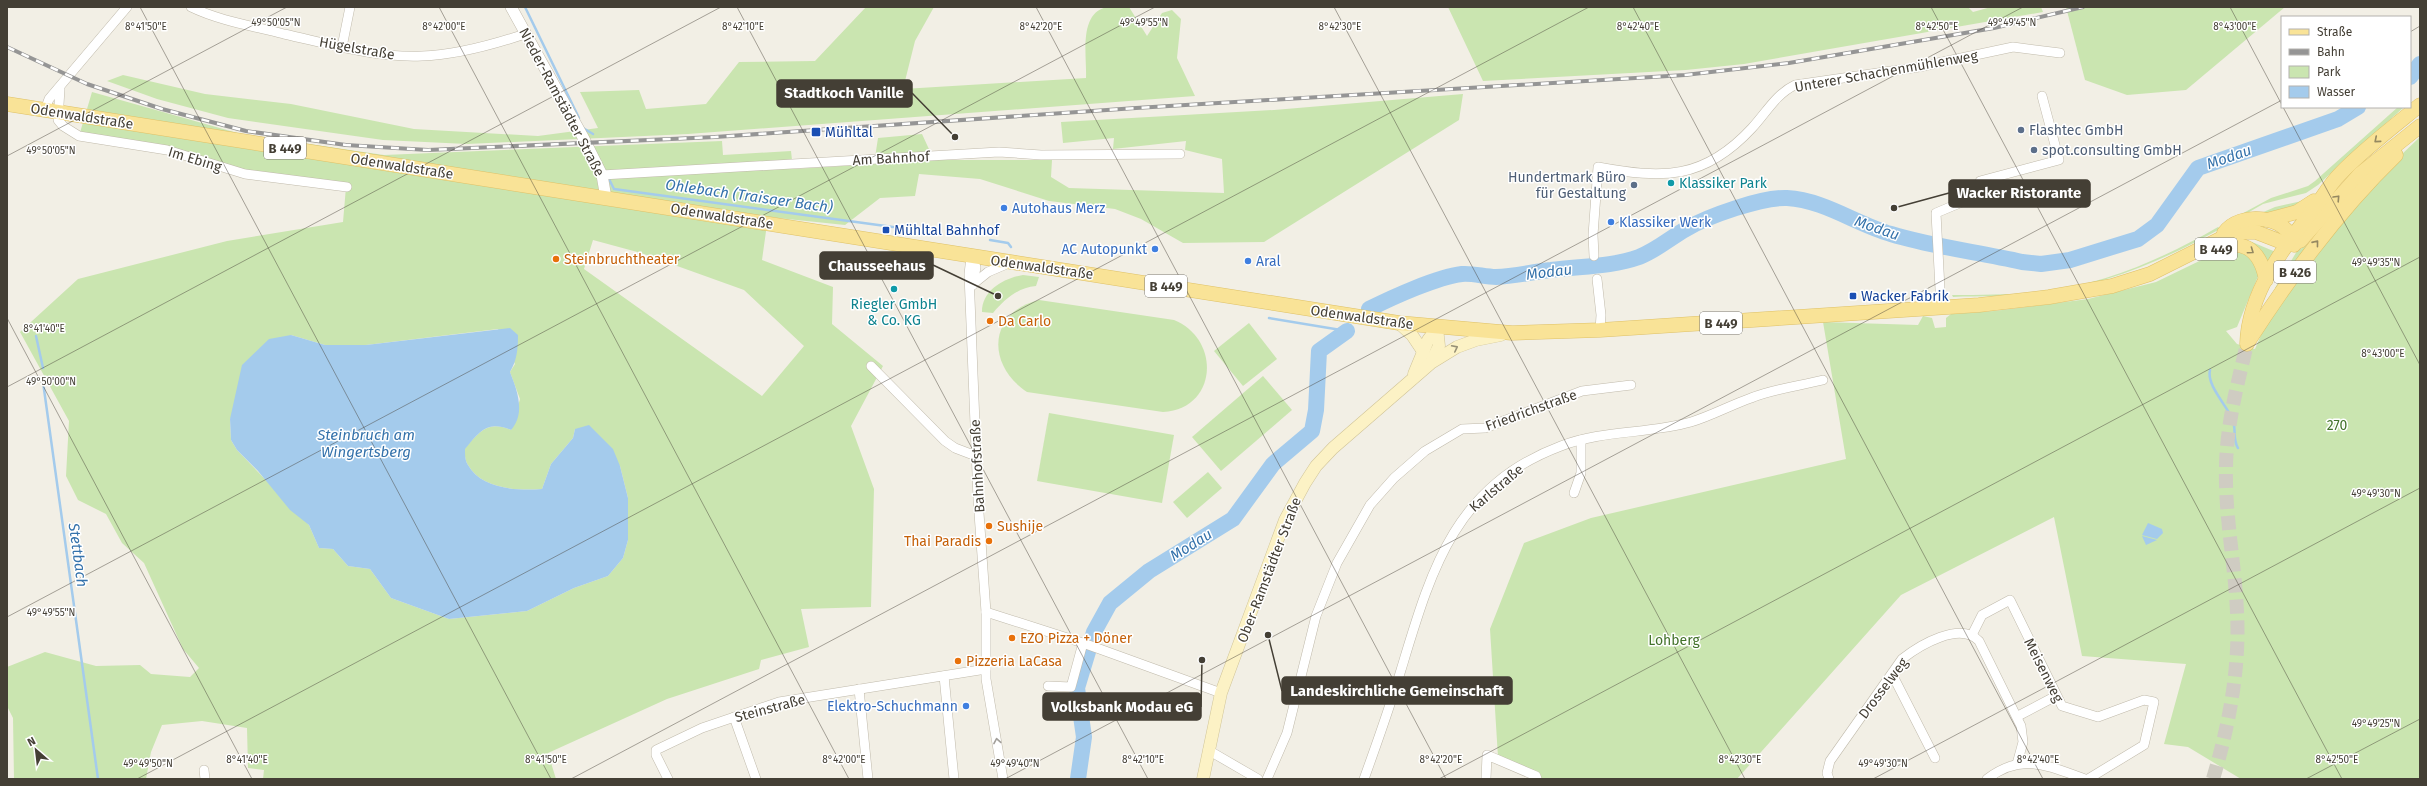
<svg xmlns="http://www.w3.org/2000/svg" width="2427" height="786" font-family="'Fira Sans',sans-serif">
	<rect width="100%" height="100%" fill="#f2efe5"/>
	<g fill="#cae5b0" fill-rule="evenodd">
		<path d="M866,7H934L915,41L903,89L1086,78C1087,57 1078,13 1107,7C1114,6 1122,7 1129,7L1147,36L1162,13L1172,10L1181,19L1177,58L1195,96L688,134L467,144L383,140L228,118L157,99L107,81L123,75L205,94L291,104L414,129L538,136L598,128L580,92L639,90L646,109L706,104L739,62L815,61Z"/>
		<path d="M1448,7H1968L1973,12L1991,7H2041L2043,12L1744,64L1686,70L1483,81Z"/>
		<path d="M2066,7H2285L2186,90L2127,95L2085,80Z"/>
		<path d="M92,92L241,134L384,155L722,141L723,155L791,151L793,169L874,164L878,138L922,134L934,160H1052L1051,177L1069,188L1224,193L1222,159L1185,150L1186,141L1113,149L1114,138L1063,143L1061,122L1274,110L1463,94L1459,120L1264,242L1183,243L1141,219L1115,209L1049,201L980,179L919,174L915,196L880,198L845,225L768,217L762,260L833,287L832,324L883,366L851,426L874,489L871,607L801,609L809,647L761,660L759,669L667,699L548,753L556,779H263L264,770L248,768L247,728L202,721L162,725L151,752L146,779H14L13,718L7,706V667L45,652L96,666L140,665L151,674L190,677L199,668L183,649L144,563L122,543L106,514L78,500L66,476L69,421L20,332L78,279L227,241L343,222L346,187L245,174L167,150L79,136ZM593,240L641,253L744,290L804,346L762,396L584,269ZM498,329L515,364L510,372L520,399L511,430C487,420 480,432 464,449C465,454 465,461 468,465C481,489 518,491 542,489L551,464L573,438L575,429L620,466L628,498V540L623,558L608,576L574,588L527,611L449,619L391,598L370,569L348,566L333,549L319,548L309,525L237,450L231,440L230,419L291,335L325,345H366Z"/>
		<path d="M2398,107H2404L2318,185L2306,193L2263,204L2237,219L2236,217L2271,198L2308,186L2315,181Z"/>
		<path d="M2420,137V779H2241L2188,747L2164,744L2186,664L2082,656L2054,517L1901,595L1737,779H1544L1498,757L1490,629L1524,543L1591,518L1846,459L1823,322L1918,325L1923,316L1932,318L1935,328L1946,327V318L1951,314L1994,311L2088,299L2156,282L2218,252L2227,250L2250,253L2259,274L2237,327L2226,331L2237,344L2255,349L2268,319L2294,277L2381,174Z"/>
		<path d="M2302,201L2286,213L2259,214L2275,207Z"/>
		<path d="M2218,227L2220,229C2164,260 2104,286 2041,293C2011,297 1982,296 1953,297L1952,295C1982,295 2011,295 2040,292C2104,285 2164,258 2218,227Z"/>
		<path d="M2252,242L2278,253L2270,265L2251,246Z"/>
		<path d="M2309,244L2279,290L2275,288L2297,251Z"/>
		<path d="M1023,275L1039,277L1036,286C1017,288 1005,299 993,313L982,312C982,290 1004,278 1023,275Z"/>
		<path d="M1039,300L1174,320C1221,339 1218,409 1163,412L1027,392C986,365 988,312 1039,300Z"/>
		<path d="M1249,323L1277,359L1243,386L1214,351Z"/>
		<path d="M1263,376L1292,410L1221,471L1192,437Z"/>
		<path d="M1049,413L1174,435L1162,503L1037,481Z"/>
		<path d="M1208,472L1222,488L1187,518L1173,502Z"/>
	</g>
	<g fill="#a4cbec">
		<path d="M510,328L518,335C518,349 517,360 510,372C517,390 526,413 511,430C487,420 480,431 465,449C465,454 465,461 468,465C481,489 518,491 542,489L551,464L573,438L575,429L589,425L613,449L620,466L628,498V540L623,558L608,576L574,588L527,611L449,619L391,598L370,569L348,566L333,549L319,548L309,525L290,510L258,471L237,450L231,440L230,419L242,365L269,339L291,335L325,345H366Z"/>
		<path d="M2148,523L2162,529L2163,533L2157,539L2142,535Z"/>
		<path d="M2142,536L2157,540L2146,545Z"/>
	</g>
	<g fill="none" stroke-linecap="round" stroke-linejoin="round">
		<g stroke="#a4cbec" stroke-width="2.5">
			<path d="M525,7L579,118"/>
			<path d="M583,128L593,134"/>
			<path d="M609,179L614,189L893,227"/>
			<path d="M990,240L1008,243L1011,247"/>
			<path d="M1269,318L1347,331"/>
			<path d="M36,336L43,368"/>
			<path d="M2210,370C2206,384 2226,405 2232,418C2237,428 2232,439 2238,448"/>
			<path d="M43,382L98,779"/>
		</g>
		<g stroke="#a4cbec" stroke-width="16">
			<path d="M2410,77L2420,64"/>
			<path d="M1369,309C1393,297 1437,277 1462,274C1473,273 1485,277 1496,277C1515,276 1532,272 1551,270C1580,266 1611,267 1639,257C1657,250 1670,238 1686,229C1708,216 1762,197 1787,198C1824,200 1856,224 1891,234C1933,247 1979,252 2022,262L2041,264L2070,260L2138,239L2157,225L2198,168L2338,119L2358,107"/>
			<path d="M1078,779L1084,737L1077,688L1094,632L1110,603L1149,571L1233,519L1273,464L1312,431L1316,410L1319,351L1347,331"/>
		</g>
		<path stroke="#cfccc2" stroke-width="14" stroke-dasharray="14 7" stroke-linecap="butt" d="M2213,779C2229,725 2240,669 2237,612C2235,564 2225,517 2226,470C2226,427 2237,386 2247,344"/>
		<g stroke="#c0baab" stroke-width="10">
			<g id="minor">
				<path d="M191,7C220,21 253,26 284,34C329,44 375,58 422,56C457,55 492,45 525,34"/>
				<path d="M342,47L350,7"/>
				<path d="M60,89L58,120L63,126L79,136L167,150L245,174L347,187"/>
				<path d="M45,110L49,99L127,7"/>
				<path d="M602,175L999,152L1041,155L1180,154"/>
				<path d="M1594,256L1593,235L1598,167C1663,179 1704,180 1752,128C1766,113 1776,94 1795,85L1919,67L2013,47L2060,53"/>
				<path d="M971,257L969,274L978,499L986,612V679L1003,779"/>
				<path d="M971,257L976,267L973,285"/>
				<path d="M1597,279L1601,315L1600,330"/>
				<path d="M973,284L988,272L1009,263"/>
				<path d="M1941,308L1936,213L1974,197L1980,181L2059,160L2042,96"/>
				<path d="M871,366L945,441L955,448L976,456"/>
				<path d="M1574,493L1581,473V440"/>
				<path d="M986,612L1083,643L1221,693"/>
				<path d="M1972,635L1982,615L2010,600L2062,706L2098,717L2144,700L2154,702L2144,745L2088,779"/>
				<path d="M1892,674L1935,758"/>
				<path d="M944,676L954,779"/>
				<path d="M1048,686L1071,687L1083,643"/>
				<path d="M859,689L868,779"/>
				<path d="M2018,716L2056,696"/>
				<path d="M734,717L756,779"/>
				<path d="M1208,750L1258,779"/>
				<path d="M204,770L205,779"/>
				<path d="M668,779L656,755V750L702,728L779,702L986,669"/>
				<path d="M1267,779L1287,733L1316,616L1337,563L1370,505L1394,478L1425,451L1462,429L1485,428L1582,391L1631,385"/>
				<path d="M1364,779C1377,743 1390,706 1401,670C1431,571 1454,486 1561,446C1602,430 1648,434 1691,422C1711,416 1731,405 1751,398C1773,389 1799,386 1823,380"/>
				<path d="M1486,779L1487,755L1536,776L1537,779"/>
				<path d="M1829,779L1827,773L1830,761L1902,659C1920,645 1960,621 1979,641L2021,726L2023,742L2017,764"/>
				<path d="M1987,779C2022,752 2048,766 2085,779"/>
			</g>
		</g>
		<g stroke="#c0baab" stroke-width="12">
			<path id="tertiary" d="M511,7L584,139L602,175L606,198"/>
		</g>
		<g stroke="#d0c497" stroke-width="13">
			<g id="secondary">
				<path d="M1399,323L1412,335L1424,353"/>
				<path d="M1431,362L1439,346L1437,328"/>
				<path d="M1414,374L1428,340L1437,328"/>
				<path d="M1203,779L1221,693L1285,520L1305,483L1316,466L1333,448L1431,363L1457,347L1476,340L1501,335"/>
			</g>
		</g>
		<g stroke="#dec168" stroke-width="15">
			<g id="primary">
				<path d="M7,104L1399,323L1512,333L1600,330L1979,305L2049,297L2112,286L2150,274L2234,232H2256L2287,244L2300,241L2360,174L2420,126"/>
				<path d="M2267,220L2297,212L2314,201"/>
				<path d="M2224,233C2239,211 2289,214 2294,245"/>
				<path d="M2211,252C2241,236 2260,248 2266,280"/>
				<path d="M2248,342C2291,275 2338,211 2396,155"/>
				<path d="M2247,344C2248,293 2285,245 2316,206C2324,195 2330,184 2340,174C2364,149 2393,127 2420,105"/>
			</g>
		</g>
		<use href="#minor" stroke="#fff" stroke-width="9"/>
		<use href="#tertiary" stroke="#fff" stroke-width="11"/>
		<use href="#secondary" stroke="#fcf2c5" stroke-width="12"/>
		<use href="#primary" stroke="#f9e397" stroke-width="14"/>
		<g stroke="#959595" stroke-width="4">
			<path id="rail" d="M7,47L87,84L162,109L246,131L346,145L428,150L715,137L1136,108L1685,75L1789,63L1994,28L2083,7"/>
		</g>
		<use href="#rail" stroke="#fff" stroke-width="2.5" stroke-dasharray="8" stroke-linecap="butt"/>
	</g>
	<defs><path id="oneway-chevron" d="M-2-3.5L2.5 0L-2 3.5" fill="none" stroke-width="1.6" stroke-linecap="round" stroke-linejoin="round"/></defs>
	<g stroke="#958961">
		<use href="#oneway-chevron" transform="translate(2377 140) rotate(140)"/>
		<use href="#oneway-chevron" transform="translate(2337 198) rotate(-47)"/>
		<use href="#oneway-chevron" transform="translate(2316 243) rotate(-51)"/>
		<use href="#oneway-chevron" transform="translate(2251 251) rotate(35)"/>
	</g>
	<use stroke="#979076" href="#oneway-chevron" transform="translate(1455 348) rotate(-27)"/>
	<use stroke="#a29f9a" href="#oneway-chevron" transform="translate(997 741) rotate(-100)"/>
	<path fill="none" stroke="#443f35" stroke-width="1" stroke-opacity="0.45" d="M140,7L551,779M439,7L849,779M737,7L1148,779M1036,7L1446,779M1334,7L1745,779M1633,7L2043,779M1931,7L2342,779M2230,7L2282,105M2410,32L2420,26M2283,107L2420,365M7,156L287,7M7,318L252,779M7,387L721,7M7,617L1155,7M137,779L1589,7M571,779L2023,7M1005,779L2282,100M1439,779L2420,257M1873,779L2420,488M2306,779L2420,719"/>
	<g fill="#5c6f8a" stroke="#fff" stroke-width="1.5">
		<circle cx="2021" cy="130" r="4"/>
		<circle cx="2034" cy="150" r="4"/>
		<circle cx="1634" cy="185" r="4"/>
	</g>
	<g fill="#1a4fb4" stroke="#fff" stroke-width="1.5">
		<rect x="811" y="127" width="10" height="10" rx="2"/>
		<rect x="882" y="226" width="8" height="8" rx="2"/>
		<rect x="1849" y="292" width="8" height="8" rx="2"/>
	</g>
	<g fill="#0f9aa8" stroke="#fff" stroke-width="1.5">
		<circle cx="1671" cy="183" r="4"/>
		<circle cx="894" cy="289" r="4"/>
	</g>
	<g fill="#3f7fe0" stroke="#fff" stroke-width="1.5">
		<circle cx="1004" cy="208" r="4"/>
		<circle cx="1611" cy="222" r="4"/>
		<circle cx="1155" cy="249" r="4"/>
		<circle cx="1248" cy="261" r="4"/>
		<circle cx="966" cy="706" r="4"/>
	</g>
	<g fill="#e8710a" stroke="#fff" stroke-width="1.5">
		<circle cx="556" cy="259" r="4"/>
		<circle cx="990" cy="321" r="4"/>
		<circle cx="989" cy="526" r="4"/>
		<circle cx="989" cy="541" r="4"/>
		<circle cx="1012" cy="638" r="4"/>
		<circle cx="958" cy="661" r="4"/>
	</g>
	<g text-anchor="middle" stroke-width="3" stroke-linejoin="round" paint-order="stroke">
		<g fill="#fff" stroke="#7c7972" stroke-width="1">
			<rect x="264" y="137" width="42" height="22" rx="3"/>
			<rect x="2195" y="238" width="42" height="22" rx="3"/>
			<rect x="2274" y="261" width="42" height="22" rx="3"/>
			<rect x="1145" y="275" width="42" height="22" rx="3"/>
			<rect x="1700" y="312" width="42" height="22" rx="3"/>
		</g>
		<g font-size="13" font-weight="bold" fill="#443f35">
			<text x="285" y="153">B 449</text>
			<text x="2216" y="254">B 449</text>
			<text x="2295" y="277">B 426</text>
			<text x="1166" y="291">B 449</text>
			<text x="1721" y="328">B 449</text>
		</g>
		<g font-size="14" fill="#443f35" stroke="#fff">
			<text transform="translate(357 48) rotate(10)" y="5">Hügelstraße</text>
			<text transform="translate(1886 71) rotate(-10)" y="5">Unterer Schachenmühlenweg</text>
			<text transform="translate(562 102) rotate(62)" y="5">Nieder-Ramstädter Straße</text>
			<text transform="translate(82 116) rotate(9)" y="5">Odenwaldstraße</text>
			<text transform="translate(891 158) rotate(-3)" y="5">Am Bahnhof</text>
			<text transform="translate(195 159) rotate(17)" y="5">Im Ebing</text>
			<text transform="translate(402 166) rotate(9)" y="5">Odenwaldstraße</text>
			<text transform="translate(722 216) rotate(9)" y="5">Odenwaldstraße</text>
			<text transform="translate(1042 267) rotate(8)" y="5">Odenwaldstraße</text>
			<text transform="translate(1362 317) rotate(8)" y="5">Odenwaldstraße</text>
			<text transform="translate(1531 410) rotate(-20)" y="5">Friedrichstraße</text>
			<text transform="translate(977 466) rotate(-93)" y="5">Bahnhofstraße</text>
			<text transform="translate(1496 488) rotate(-40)" y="5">Karlstraße</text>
			<text transform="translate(1269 570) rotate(-69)" y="5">Ober-Ramstädter Straße</text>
			<text transform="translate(2044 670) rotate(63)" y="5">Meisenweg</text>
			<text transform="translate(1883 688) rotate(-53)" y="5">Drosselweg</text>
			<text transform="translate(770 708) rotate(-15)" y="5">Steinstraße</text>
		</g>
		<g font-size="14" fill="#4e5e75" stroke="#fff" text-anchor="start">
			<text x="2029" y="135">Flashtec GmbH</text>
			<text x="2042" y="155">spot.consulting GmbH</text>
			<text x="1626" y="182" text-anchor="end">Hundertmark Büro<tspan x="1626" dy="16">für Gestaltung</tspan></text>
		</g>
		<g font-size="14" fill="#164399" stroke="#fff" text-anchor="start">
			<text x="825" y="137">Mühltal</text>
			<text x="894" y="235">Mühltal Bahnhof</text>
			<text x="1861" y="301">Wacker Fabrik</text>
		</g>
		<g font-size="14" fill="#0d838f" stroke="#fff" text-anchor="start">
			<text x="1679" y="188">Klassiker Park</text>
			<text x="894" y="309" text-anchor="middle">Riegler GmbH<tspan x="894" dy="16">&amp; Co. KG</tspan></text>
		</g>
		<g font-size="14" fill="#366cbe" stroke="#fff" text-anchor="start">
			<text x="1012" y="213">Autohaus Merz</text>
			<text x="1619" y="227">Klassiker Werk</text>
			<text x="1147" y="254" text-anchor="end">AC Autopunkt</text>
			<text x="1256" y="266">Aral</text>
			<text x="958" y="711" text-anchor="end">Elektro-Schuchmann</text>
		</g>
		<g font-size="14" fill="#c56008" stroke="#fff" text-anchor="start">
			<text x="564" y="264">Steinbruchtheater</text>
			<text x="998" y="326">Da Carlo</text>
			<text x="997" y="531">Sushije</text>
			<text x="981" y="546" text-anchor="end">Thai Paradis</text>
			<text x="1020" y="643">EZO Pizza + Döner</text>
			<text x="966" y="666">Pizzeria LaCasa</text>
		</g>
		<g font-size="14" fill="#43732b" stroke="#fff">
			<text x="2337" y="430">270</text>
			<text x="1674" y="645">Lohberg</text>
		</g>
		<g font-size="15" font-style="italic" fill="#3472ab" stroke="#fff">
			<text transform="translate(2229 157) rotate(-19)" y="5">Modau</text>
			<text transform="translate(749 196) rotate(8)" y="5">Ohlebach (Traisaer Bach)</text>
			<text transform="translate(1877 228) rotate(19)" y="5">Modau</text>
			<text transform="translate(1549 272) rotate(-7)" y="5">Modau</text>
			<text x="366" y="440">Steinbruch am<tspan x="366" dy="17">Wingertsberg</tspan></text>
			<text transform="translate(1191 545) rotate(-32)" y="5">Modau</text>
			<text transform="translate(78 555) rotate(82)" y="5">Stettbach</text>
		</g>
	</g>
	<g font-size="10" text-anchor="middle" fill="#443f35" stroke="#fff" stroke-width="3" stroke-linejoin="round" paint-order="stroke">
		<text x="1144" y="26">49°49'55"N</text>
		<text x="2012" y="26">49°49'45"N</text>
		<text x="276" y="26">49°50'05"N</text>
		<text x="146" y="30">8°41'50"E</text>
		<text x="444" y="30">8°42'00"E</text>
		<text x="743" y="30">8°42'10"E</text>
		<text x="1041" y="30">8°42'20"E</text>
		<text x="1340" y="30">8°42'30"E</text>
		<text x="1638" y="30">8°42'40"E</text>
		<text x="1937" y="30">8°42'50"E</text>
		<text x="2235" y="30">8°43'00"E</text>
		<text x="51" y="154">49°50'05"N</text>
		<text x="2376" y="266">49°49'35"N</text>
		<text x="44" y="332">8°41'40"E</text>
		<text x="2383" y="357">8°43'00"E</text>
		<text x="51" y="385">49°50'00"N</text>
		<text x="2376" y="497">49°49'30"N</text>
		<text x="51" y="616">49°49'55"N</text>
		<text x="2376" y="727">49°49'25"N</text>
		<text x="247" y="763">8°41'40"E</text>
		<text x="546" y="763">8°41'50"E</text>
		<text x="844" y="763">8°42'00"E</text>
		<text x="1143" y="763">8°42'10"E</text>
		<text x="1441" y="763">8°42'20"E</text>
		<text x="1740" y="763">8°42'30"E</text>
		<text x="2038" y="763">8°42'40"E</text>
		<text x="2337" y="763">8°42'50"E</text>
		<text x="148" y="767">49°49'50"N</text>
		<text x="1015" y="767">49°49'40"N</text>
		<text x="1883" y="767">49°49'30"N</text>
	</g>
	<path fill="none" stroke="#443f35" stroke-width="1.5" d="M955 137L912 93M1894 208L1949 193M998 296L933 265M1268 635L1282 691M1202 660L1201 707"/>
	<g fill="#443f35" stroke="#fff" stroke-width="1.5">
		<circle cx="955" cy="137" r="4"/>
		<circle cx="1894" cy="208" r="4"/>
		<circle cx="998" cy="296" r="4"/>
		<circle cx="1268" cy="635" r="4"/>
		<circle cx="1202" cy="660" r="4"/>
	</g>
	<g fill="#443f35" stroke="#443f35" stroke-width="1.5">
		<rect x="777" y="80" width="135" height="27" rx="4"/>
		<rect x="1949" y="180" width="141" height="27" rx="4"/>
		<rect x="820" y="252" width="113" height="27" rx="4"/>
		<rect x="1282" y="677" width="230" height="27" rx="4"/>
		<rect x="1043" y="693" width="158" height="27" rx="4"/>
	</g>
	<g font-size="15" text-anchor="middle" font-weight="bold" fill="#fff">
		<text x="844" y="98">Stadtkoch Vanille</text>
		<text x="2019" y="198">Wacker Ristorante</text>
		<text x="877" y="271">Chausseehaus</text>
		<text x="1397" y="696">Landeskirchliche Gemeinschaft</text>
		<text x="1122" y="712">Volksbank Modau eG</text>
	</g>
	<rect width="2427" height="786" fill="none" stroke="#443f35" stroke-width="16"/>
	<rect x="2281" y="16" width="130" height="92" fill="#ffffff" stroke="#b4b2ae"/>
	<rect x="2289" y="29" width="20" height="6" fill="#f9e397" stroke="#b4b2ae"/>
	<text x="2317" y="36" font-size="12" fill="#443f35">Straße</text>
	<rect x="2289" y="49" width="20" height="6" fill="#959595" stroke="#b4b2ae"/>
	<text x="2317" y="56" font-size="12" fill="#443f35">Bahn</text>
	<rect x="2289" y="66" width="20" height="12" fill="#cae5b0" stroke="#b4b2ae"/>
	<text x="2317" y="76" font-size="12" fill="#443f35">Park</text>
	<rect x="2289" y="86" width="20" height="12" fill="#a4cbec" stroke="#b4b2ae"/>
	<text x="2317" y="96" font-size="12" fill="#443f35">Wasser</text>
	<g transform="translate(36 750) rotate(332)" stroke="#ffffff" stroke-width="3" paint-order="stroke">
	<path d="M0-3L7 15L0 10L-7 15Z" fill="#443f35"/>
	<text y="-6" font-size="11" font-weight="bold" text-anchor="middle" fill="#443f35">N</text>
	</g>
</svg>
